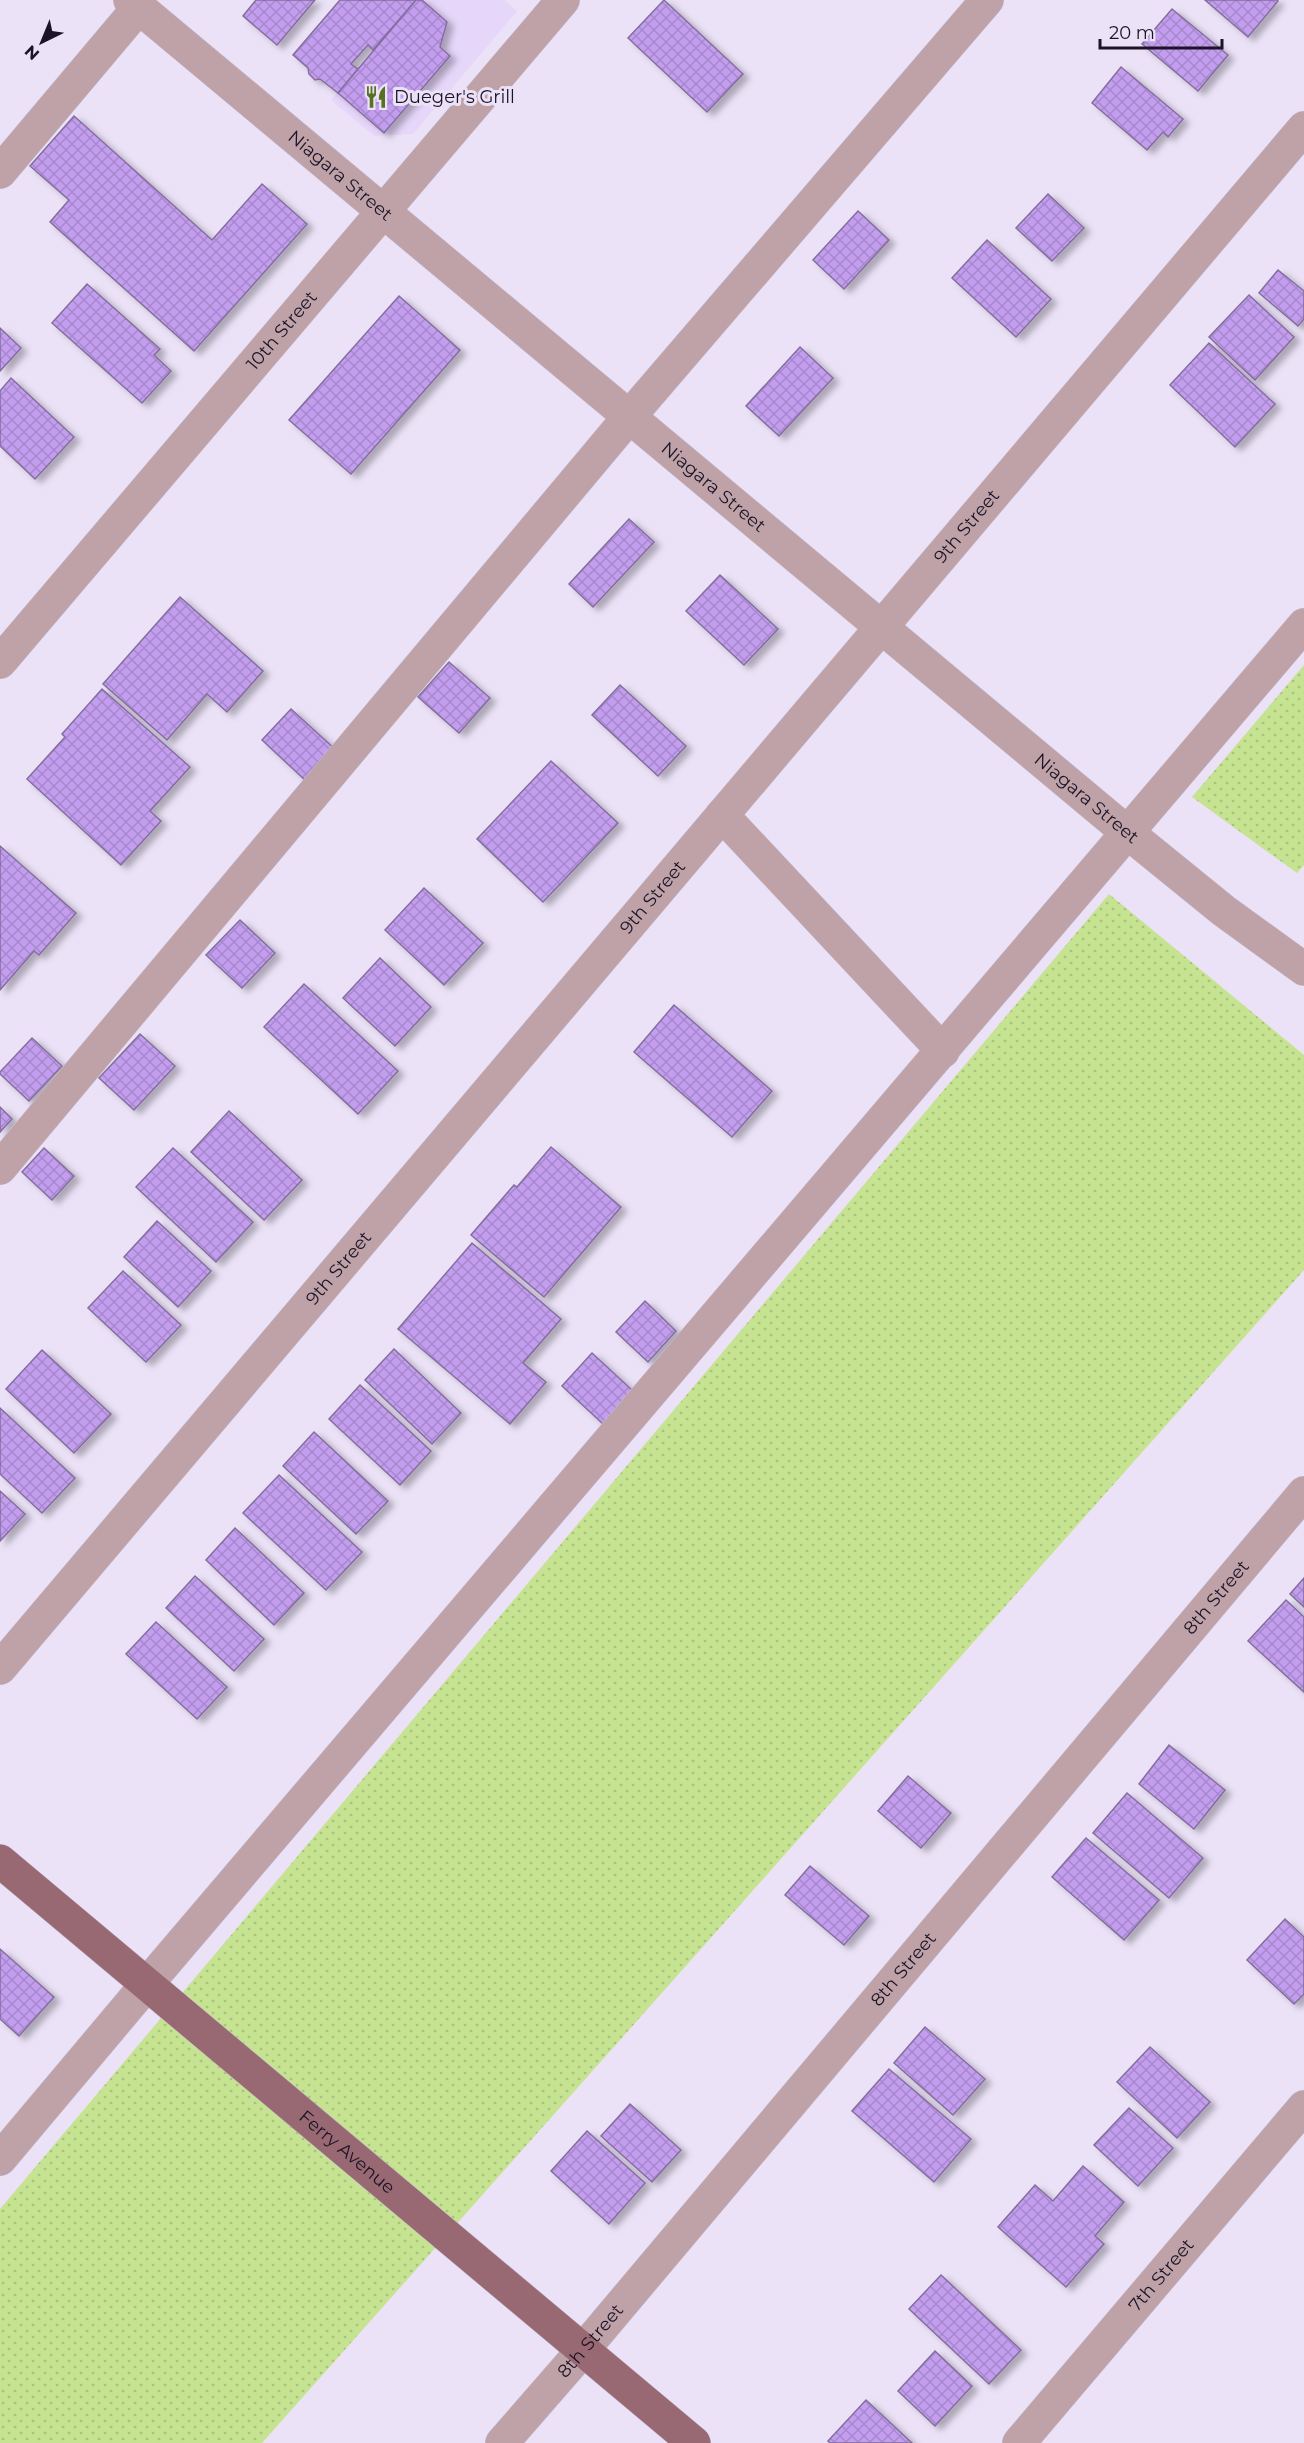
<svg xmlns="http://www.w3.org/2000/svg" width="1304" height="2443" font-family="Montserrat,sans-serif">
	<defs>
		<pattern id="grass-dots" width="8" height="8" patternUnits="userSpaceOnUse" patternTransform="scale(1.5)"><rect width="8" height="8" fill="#c5e390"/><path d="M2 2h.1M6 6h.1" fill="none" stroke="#a9c27c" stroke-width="1.8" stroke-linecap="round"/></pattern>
		<pattern id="building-cross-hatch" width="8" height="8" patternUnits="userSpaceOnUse" patternTransform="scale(1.5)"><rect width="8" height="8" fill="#c39eef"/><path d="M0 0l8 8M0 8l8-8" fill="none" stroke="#a787cd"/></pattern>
		<filter id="shadow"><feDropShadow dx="6" dy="4" stdDeviation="3" flood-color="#0004"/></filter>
	</defs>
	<rect width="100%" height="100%" fill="#ebe2f7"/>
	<path fill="#e6d6fa" d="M416,0H504L517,11L413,134L374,136L331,100Z"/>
	<g fill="url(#grass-dots)">
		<path d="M1304,665V865L1297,873L1192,797Z"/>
		<path d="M1109,894L1304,1055V1270L262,2443H0V2209Z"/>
	</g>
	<g fill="url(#building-cross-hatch)" stroke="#836e9d" stroke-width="1.5" filter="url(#shadow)">
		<path d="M256,0H315L277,45L243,16Z"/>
		<path d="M340,0H416L373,50L368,45L351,64L358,69L338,93L320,79L315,80L309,74L308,68L293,55Z"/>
		<path d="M416,0H422L447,22L440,47L450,56L384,133L338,93Z"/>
		<path d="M664,0L743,74L707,112L628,38Z"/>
		<path d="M1205,0H1277L1278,1L1248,37Z"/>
		<path d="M1172,9L1228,55L1198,91L1142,44Z"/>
		<path d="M1121,67L1183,119L1168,137L1163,132L1147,150L1092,103Z"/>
		<path d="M74,116L212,240L262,184L307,224L194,351L50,222L69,200L30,166Z"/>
		<path d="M1048,194L1084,228L1052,261L1016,228Z"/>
		<path d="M858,211L889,240L844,289L813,260Z"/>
		<path d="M987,240L1051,299L1016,337L952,278Z"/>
		<path d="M1278,270L1304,291V319L1298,326L1259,293Z"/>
		<path d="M87,284L160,349L154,355L171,371L142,403L52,323Z"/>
		<path d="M1249,295L1294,337L1255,380L1209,337Z"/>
		<path d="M399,296L460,350L351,474L289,420Z"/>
		<path d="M0,328L21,348L0,371Z"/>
		<path d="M1209,343L1275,404L1235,447L1170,385Z"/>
		<path d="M800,347L833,378L779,436L746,406Z"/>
		<path d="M11,378L74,437L35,479L0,446V391Z"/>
		<path d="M629,519L654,542L593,607L569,584Z"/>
		<path d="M720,575L778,629L744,665L686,611Z"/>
		<path d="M180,597L263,671L227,712L207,694L167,740L103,684Z"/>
		<path d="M449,662L490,698L459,733L418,697Z"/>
		<path d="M620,685L686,746L658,776L592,715Z"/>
		<path d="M102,689L190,767L150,811L161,821L121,865L27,779L65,737L62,734Z"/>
		<path d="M291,709L336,750L306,781L262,740Z"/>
		<path d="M551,761L618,823L543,902L477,839Z"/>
		<path d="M0,846L76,913L39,955L34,951L0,990Z"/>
		<path d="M424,888L483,943L444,985L385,930Z"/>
		<path d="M240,920L275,953L242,988L206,955Z"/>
		<path d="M380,958L431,1007L395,1046L343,998Z"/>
		<path d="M304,984L398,1071L358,1114L264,1027Z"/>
		<path d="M674,1005L772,1091L732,1137L634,1052Z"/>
		<path d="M140,1034L175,1066L134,1110L99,1078Z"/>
		<path d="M32,1038L62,1066L29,1101L0,1074V1072Z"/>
		<path d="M0,1107L12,1119L0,1132Z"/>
		<path d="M229,1111L302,1180L264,1220L191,1152Z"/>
		<path d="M551,1147L621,1207L544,1297L471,1235L514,1185L517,1187Z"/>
		<path d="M44,1148L74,1176L52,1200L22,1172Z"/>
		<path d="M173,1148L253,1222L216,1262L136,1187Z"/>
		<path d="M157,1221L211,1271L178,1307L124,1257Z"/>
		<path d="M472,1243L561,1319L523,1363L546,1382L510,1424L398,1329Z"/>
		<path d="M123,1271L181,1325L146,1362L88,1308Z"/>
		<path d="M645,1301L676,1331L648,1362L616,1332Z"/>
		<path d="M394,1349L461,1413L432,1444L365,1380Z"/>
		<path d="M42,1350L111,1414L74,1453L6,1389Z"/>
		<path d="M592,1353L633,1391L603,1424L562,1386Z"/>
		<path d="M360,1385L431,1451L400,1485L329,1419Z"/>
		<path d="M0,1408L75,1478L42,1513L0,1474Z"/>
		<path d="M314,1432L388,1501L356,1534L283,1466Z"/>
		<path d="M279,1475L362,1552L326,1590L243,1513Z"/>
		<path d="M0,1491L25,1514L0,1541Z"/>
		<path d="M235,1528L304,1593L274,1625L206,1560Z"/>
		<path d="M195,1576L264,1639L234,1671L166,1608Z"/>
		<path d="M1304,1578V1607L1290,1594Z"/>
		<path d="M1286,1600L1304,1617V1692L1248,1641Z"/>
		<path d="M156,1622L227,1687L197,1719L126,1654Z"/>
		<path d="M1169,1745L1225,1790L1194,1829L1139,1784Z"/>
		<path d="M908,1776L951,1813L921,1848L878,1811Z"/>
		<path d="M1127,1793L1203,1858L1169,1898L1093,1833Z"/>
		<path d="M1086,1838L1159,1900L1124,1940L1052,1877Z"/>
		<path d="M810,1866L869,1916L844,1945L785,1895Z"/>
		<path d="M1285,1919L1304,1937V1994L1294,2004L1247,1960Z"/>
		<path d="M0,1949L54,1997L19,2036L0,2019Z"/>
		<path d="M925,2027L985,2079L953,2115L894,2063Z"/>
		<path d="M1150,2047L1210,2102L1177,2138L1117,2082Z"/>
		<path d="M889,2069L971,2139L934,2182L852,2111Z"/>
		<path d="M630,2104L681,2150L652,2182L601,2136Z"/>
		<path d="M1129,2108L1173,2148L1138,2186L1094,2145Z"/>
		<path d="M587,2131L645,2183L609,2224L551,2171Z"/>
		<path d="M1083,2166L1124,2202L1095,2236L1104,2244L1066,2287L998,2227L1035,2185L1053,2201Z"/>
		<path d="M941,2275L1021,2350L989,2384L909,2309Z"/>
		<path d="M935,2351L972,2386L935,2426L898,2391Z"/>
		<path d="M866,2400L912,2443H830L828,2441Z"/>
	</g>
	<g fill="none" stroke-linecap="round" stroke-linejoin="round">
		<g stroke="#c6bdd1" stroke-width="34">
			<g id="minor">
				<path id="s1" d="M130,0L1128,833L1224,911L1304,969"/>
				<path d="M0,172L139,7"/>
				<path id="s2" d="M0,662L563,0"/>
				<path d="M722,815L943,1051"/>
				<path d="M0,1168L629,417L987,0"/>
				<path id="s3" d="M0,1668L1304,128"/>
				<path d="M0,2159L147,1984L1304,625"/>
				<path id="s4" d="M502,2443L583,2350L1304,1493"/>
				<path id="s5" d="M1019,2443L1304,2107"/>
			</g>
		</g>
		<g stroke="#c6bdd1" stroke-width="34">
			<g id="major">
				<path id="s6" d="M0,1861L694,2443"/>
			</g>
		</g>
		<use href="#minor" stroke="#bea2a7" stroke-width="33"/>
		<use href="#major" stroke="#996973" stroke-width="33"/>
	</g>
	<defs>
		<g id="restaurant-bare" transform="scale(1.8)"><path d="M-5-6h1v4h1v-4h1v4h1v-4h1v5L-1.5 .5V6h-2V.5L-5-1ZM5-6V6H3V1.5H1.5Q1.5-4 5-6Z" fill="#587022" stroke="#ebe2f7" stroke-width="2.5" paint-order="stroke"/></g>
	</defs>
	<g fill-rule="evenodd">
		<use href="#restaurant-bare" x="376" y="97"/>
	</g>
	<g text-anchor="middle" stroke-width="6" stroke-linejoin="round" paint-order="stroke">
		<g font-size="18" fill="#1c1426" stroke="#ebe2f7" text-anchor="start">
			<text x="394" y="103">Dueger's Grill</text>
		</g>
		<g font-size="18" fill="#1c1426" stroke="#ebe2f7">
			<text dy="6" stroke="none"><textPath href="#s1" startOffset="274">Niagara Street</textPath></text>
			<text dy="6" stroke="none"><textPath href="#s2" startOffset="435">10th Street</textPath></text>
			<text dy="6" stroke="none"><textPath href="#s1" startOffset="760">Niagara Street</textPath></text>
			<text dy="6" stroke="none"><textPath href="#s3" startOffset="1496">9th Street</textPath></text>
			<text dy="6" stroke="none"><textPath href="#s1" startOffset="1246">Niagara Street</textPath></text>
			<text dy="6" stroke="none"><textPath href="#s3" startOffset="1010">9th Street</textPath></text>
			<text dy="6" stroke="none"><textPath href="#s3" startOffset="524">9th Street</textPath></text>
			<text dy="6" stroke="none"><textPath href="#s4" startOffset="1107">8th Street</textPath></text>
			<text dy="6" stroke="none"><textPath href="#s4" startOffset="621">8th Street</textPath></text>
			<text dy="6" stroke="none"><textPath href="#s6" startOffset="453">Ferry Avenue</textPath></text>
			<text dy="6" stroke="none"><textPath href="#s5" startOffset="220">7th Street</textPath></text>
			<text dy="6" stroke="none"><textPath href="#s4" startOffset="135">8th Street</textPath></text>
		</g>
	</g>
	<g transform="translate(42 42) rotate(223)" stroke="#ebe2f7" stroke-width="4.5" paint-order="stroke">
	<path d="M0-4.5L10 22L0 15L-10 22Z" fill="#1c1426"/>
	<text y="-9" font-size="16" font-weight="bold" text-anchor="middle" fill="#1c1426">N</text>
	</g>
	<path d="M1100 39v9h122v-9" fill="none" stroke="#1c1426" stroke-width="3"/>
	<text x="1109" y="39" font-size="18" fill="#1c1426" stroke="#ebe2f7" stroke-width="4.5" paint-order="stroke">20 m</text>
</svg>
